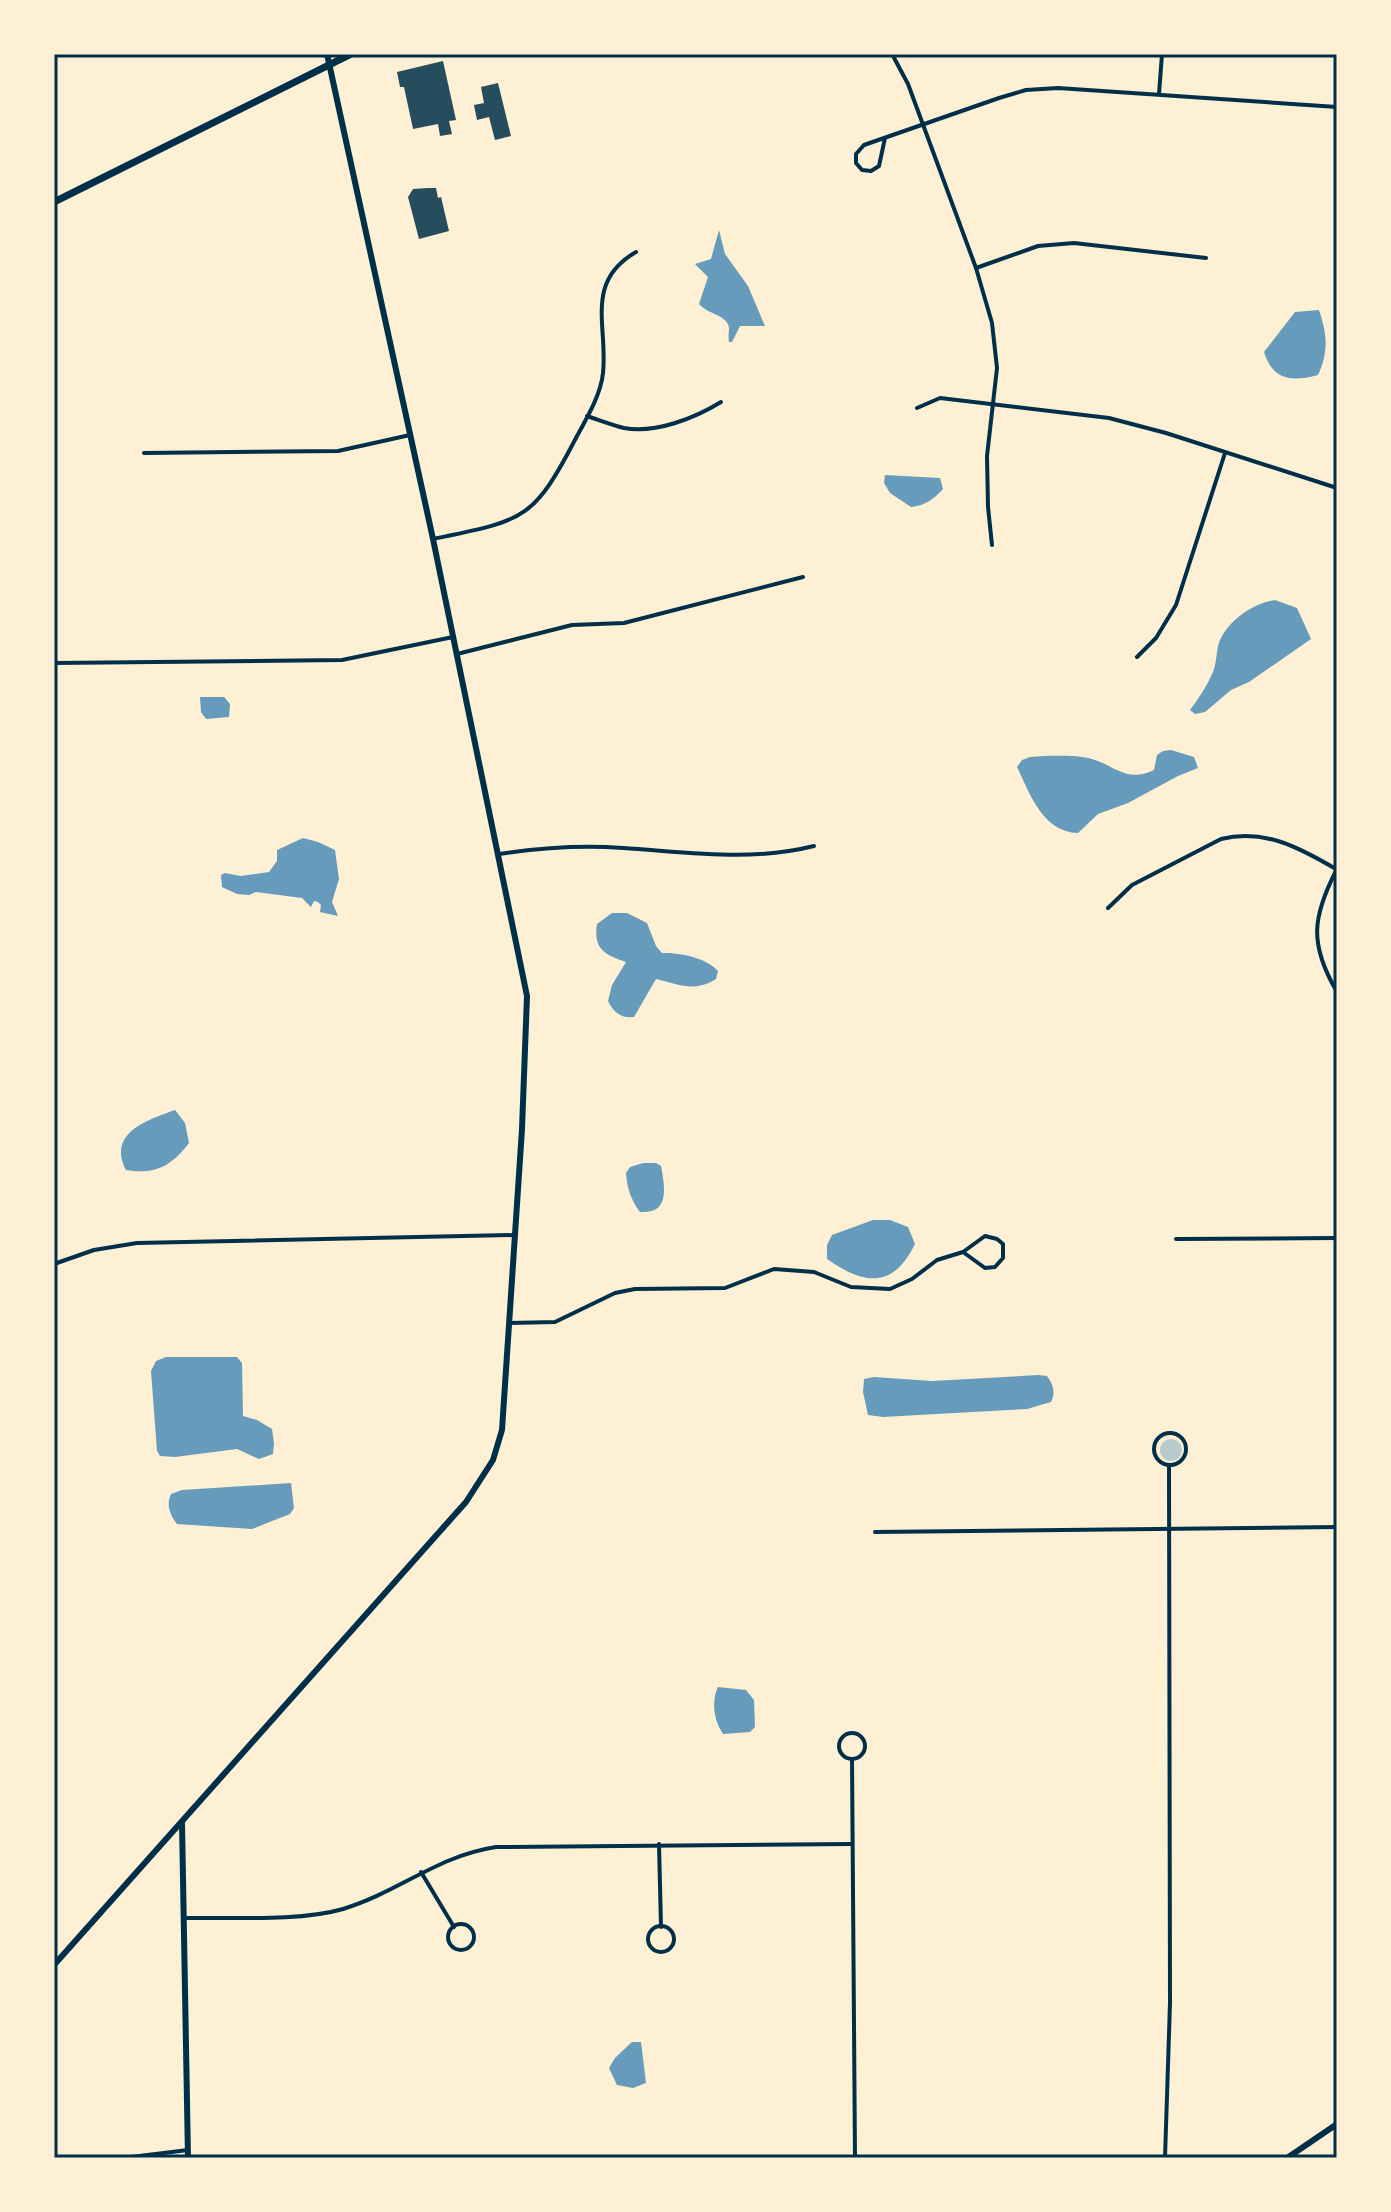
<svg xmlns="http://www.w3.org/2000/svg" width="1391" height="2212" font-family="'DejaVu Sans',sans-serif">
	<rect width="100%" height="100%" fill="#fdf0d5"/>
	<circle fill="#b9caca" cx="1171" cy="1450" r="11"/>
	<g fill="#669bbc">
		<path d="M719,230L725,254L748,286L765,326H740L732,342H729C728,337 729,333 729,328C728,315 707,314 699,304L708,277L695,264L711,259Z"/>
		<path d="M1319,310C1327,334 1329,351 1318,375C1292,382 1273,381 1264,352L1295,312Z"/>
		<path d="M885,475L940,478L943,489C934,499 924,506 911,507L890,493L884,483Z"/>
		<path d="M1275,600L1297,608L1311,639L1249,682L1231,690L1205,712L1195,714L1190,710C1199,698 1207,686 1213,672C1217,662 1216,650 1220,640C1230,619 1254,603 1275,600Z"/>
		<path d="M200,697H224L230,704L229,717L206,719L201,712Z"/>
		<path d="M1171,750L1194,757L1198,768L1178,776L1128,803L1098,814L1078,833C1043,832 1031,796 1017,767L1022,760L1030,757C1047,756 1064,755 1082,757C1112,760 1122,785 1154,770L1157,755L1163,751Z"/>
		<path d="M303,838L318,842L335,850L339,879L332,902L338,916L320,912L321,905L318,902L314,901L311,907L302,898L256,892L249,895L237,894L222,887L221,875L225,873L241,876L269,872L277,861V850Z"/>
		<path d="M612,913H627L647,923L656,946L662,953C679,952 707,958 718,971L716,979C694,993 679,984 656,979L634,1017C622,1019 613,1012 608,1001L612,985L626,962C605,955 593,949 597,924Z"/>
		<path d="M175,1110L185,1123L189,1143C171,1166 156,1175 126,1170C108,1133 145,1121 175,1110Z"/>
		<path d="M643,1163H656L661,1166C665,1188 670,1214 640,1212C631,1200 627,1188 626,1173L630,1167Z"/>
		<path d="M873,1220H890L908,1227L915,1244C893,1289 864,1285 827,1259V1245L832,1235Z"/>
		<path d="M166,1357H237L242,1363L243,1416L257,1420L272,1429L274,1443L273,1454L259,1459L237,1449L175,1457L160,1456L157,1451L151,1371L156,1361Z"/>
		<path d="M1038,1375L1047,1376C1053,1384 1056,1392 1051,1402L1027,1409L883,1417L868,1415L863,1392L864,1379L874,1377L932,1381Z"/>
		<path d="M291,1483L294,1508L290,1514L252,1529L177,1524C170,1515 166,1505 171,1494L182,1490Z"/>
		<path d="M718,1687L746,1690L754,1700L755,1727L750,1732L723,1734C714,1721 711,1701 718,1687Z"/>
		<path d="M632,2042H641L646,2083L633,2088L617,2085L609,2068L615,2058Z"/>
	</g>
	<g fill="#264d5e">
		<path d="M443,61L456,120L449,121L452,134L440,136L438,124L413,129L404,87H400L397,72Z"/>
		<path d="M498,83L511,136L495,140L489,117L477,120L474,105L484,103L481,87Z"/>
		<path d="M428,188H436L438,198L441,197L449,231L419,239L408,197L413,189Z"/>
	</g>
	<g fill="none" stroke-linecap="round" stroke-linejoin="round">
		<g stroke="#003049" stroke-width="4">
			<path d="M892,54L908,84L976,268L992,323L997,368L987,456L988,507L992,545"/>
			<path d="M1159,94L1162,54"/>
			<path d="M885,138L879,166L871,171L862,170L856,163V154L864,145L999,98L1026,90L1058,88L1337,107"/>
			<path d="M976,268L1038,246L1074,243L1206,258"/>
			<path d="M917,408L940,398L1109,418L1166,433L1337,488"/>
			<path d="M587,416C599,420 612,425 624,428C655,434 695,418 721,402"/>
			<path d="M144,453L338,451L410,435"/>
			<path d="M433,539C525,520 533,521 577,436C587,418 601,394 603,373C608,326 584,282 636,252"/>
			<path d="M457,654L572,625L624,623L803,577"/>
			<path d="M1137,657L1156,638L1176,605L1225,453"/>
			<path d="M54,663L342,660L453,637"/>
			<path d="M499,854C539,848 583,845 623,848C687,852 750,862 814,846"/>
			<path d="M1337,869C1312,917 1309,944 1337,992"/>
			<path d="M1108,908L1132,885L1221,839C1264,828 1300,848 1336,869"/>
			<path d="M1176,1239L1337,1238"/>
			<path d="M54,1264L94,1250L137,1243L514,1235"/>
			<path d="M509,1323L555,1322L615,1293L635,1289L725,1288L774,1269L814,1272L851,1287L890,1289L912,1279L937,1260L963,1252L985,1236L997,1239L1003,1244V1258L995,1267L985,1268L963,1252"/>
			<circle cx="1170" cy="1449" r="16"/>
			<path d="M875,1532L1337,1527"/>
			<circle cx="852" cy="1746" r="13"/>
			<path d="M852,1759L855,2158"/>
			<path d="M659,1844L661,1927"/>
			<path d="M421,1872L454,1927"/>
			<path d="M184,1918C231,1917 298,1922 343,1909C399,1892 437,1856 496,1847L851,1844"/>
			<circle cx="461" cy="1937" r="13"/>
			<circle cx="661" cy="1939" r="13"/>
			<path d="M123,2158L188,2150"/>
			<path d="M1165,2158L1170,2003L1169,1467"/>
		</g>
		<g stroke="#003049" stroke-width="6">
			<path d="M182,1823L188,2158"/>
			<path d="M54,1965L466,1502L493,1460L502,1430L522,1129L527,996L433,539L327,54"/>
		</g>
		<path stroke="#003049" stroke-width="6" d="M1287,2158L1337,2124"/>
		<path stroke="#003049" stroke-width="7" d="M54,202L351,54"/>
	</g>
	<rect width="1391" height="2212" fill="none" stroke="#fdf0d5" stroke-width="112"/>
	<rect x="56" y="56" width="1279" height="2100" fill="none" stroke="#003049" stroke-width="3"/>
</svg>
